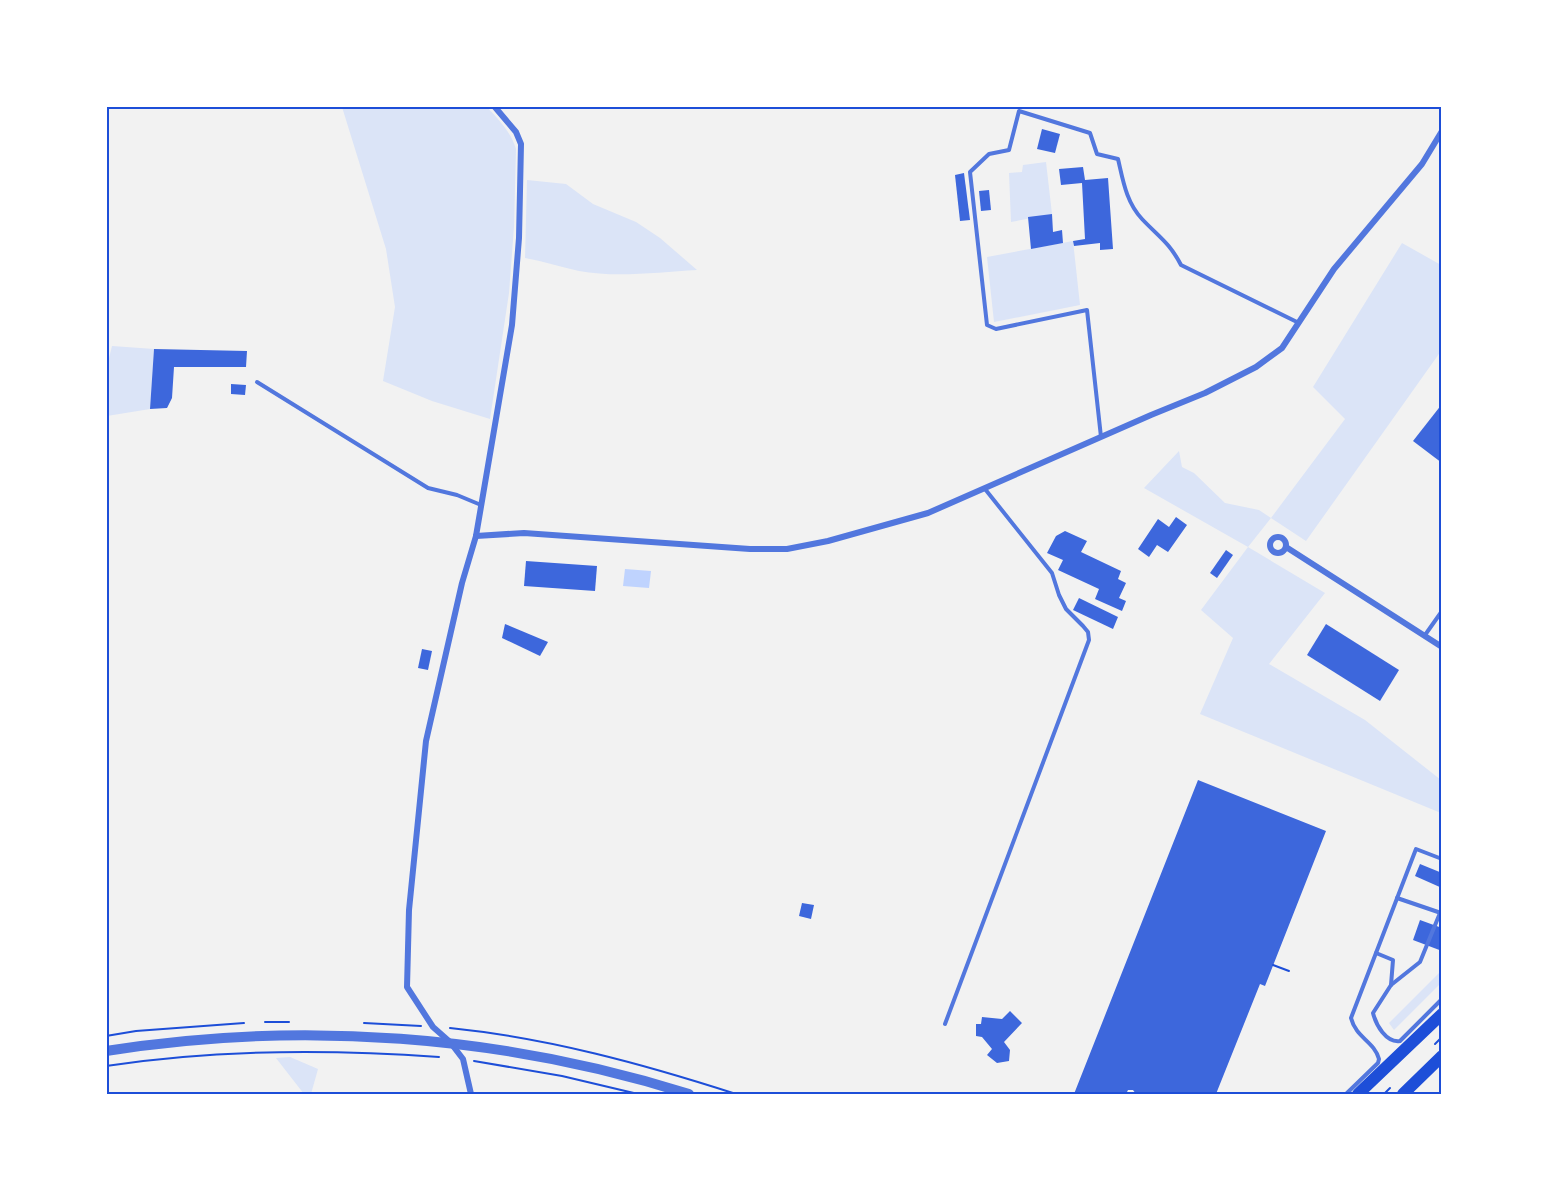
<svg xmlns="http://www.w3.org/2000/svg" width="1548" height="1201" font-family="Ubuntu,sans-serif">
	<rect width="100%" height="100%" fill="#f2f2f2"/>
	<g fill="#dbe4f7">
		<path d="M342,107H487C499,120 511,132 516,149L514,227L509,293L490,419L432,401L383,381L395,307L386,249Z"/>
		<path d="M1046,162L1052,214L1011,222L1009,173L1022,172L1023,165Z"/>
		<path d="M527,180L566,184L593,204L636,222L660,238L697,270C659,272 617,278 579,271C561,267 543,261 525,258Z"/>
		<path d="M1073,241L1080,305L994,322L987,257Z"/>
		<path d="M1402,243L1441,265V351L1306,541L1271,518L1248,547L1325,593L1269,664L1365,720L1441,780V813L1200,714L1233,638L1201,610L1248,547L1144,488L1179,451L1182,467L1194,473L1225,503L1259,510L1271,518L1345,419L1313,387Z"/>
		<path d="M112,346L154,349L150,409L107,416V366Z"/>
		<path d="M1441,971V983L1394,1030L1389,1023Z"/>
		<path d="M290,1057L318,1069L311,1094H304L276,1058Z"/>
	</g>
	<path fill="#bfd3fe" d="M625,569L651,571L649,588L623,586Z"/>
	<g fill="#3d67dc">
		<path d="M1042,129L1060,134L1055,153L1037,149Z"/>
		<path d="M1083,167L1085,180L1108,178L1113,249L1100,250V243L1074,246L1073,241L1085,239L1082,183L1061,185L1059,169Z"/>
		<path d="M964,173L970,220L960,221L955,175Z"/>
		<path d="M989,190L991,210L981,211L979,191Z"/>
		<path d="M1052,214L1053,232L1062,230L1063,243L1031,249L1028,217Z"/>
		<path d="M154,349L247,351L246,367H174L172,398L167,408L150,409Z"/>
		<path d="M231,384L246,385L245,395L231,394Z"/>
		<path d="M1442,404V463L1413,441Z"/>
		<path d="M1176,517L1187,525L1168,552L1157,545L1149,557L1138,549L1158,519L1169,527Z"/>
		<path d="M1065,531L1087,541L1081,552L1121,571L1118,579L1126,583L1119,598L1126,601L1122,611L1095,599L1099,589L1058,570L1063,560L1047,553L1056,536Z"/>
		<path d="M1226,550L1233,555L1217,578L1210,573Z"/>
		<path d="M526,561L597,566L595,591L524,586Z"/>
		<path d="M1079,598L1118,617L1113,629L1073,610Z"/>
		<path d="M505,624L548,642L540,656L502,638Z"/>
		<path d="M1326,624L1399,670L1380,701L1307,655Z"/>
		<path d="M422,649L432,651L428,670L418,668Z"/>
		<path d="M1198,780L1326,831L1265,986L1260,984L1216,1094H1136L1133,1090H1128L1126,1094H1074Z"/>
		<path d="M1420,864L1442,873V888L1415,876Z"/>
		<path d="M802,903L814,905L811,919L799,916Z"/>
		<path d="M1420,920L1442,928V951L1413,940Z"/>
		<path d="M1010,1011L1022,1023L1004,1042L1010,1050L1009,1061L997,1063L987,1055L992,1049L982,1037L976,1036V1024H981L982,1017L1002,1019Z"/>
	</g>
	<g fill="none" stroke-linecap="round" stroke-linejoin="round">
		<g stroke="#1d4ed8" stroke-width="2">
			<path d="M1273,965L1289,971"/>
			<path d="M265,1022H289"/>
			<path d="M364,1023L421,1026"/>
			<path d="M450,1028C548,1038 643,1064 736,1094"/>
			<path d="M106,1036L136,1031L244,1023"/>
			<path d="M1435,1044L1442,1037"/>
			<path d="M474,1061L562,1076L638,1094"/>
			<path d="M106,1066C217,1049 328,1049 439,1057"/>
			<path d="M1384,1094L1390,1088"/>
		</g>
		<g stroke="#5277de" stroke-width="4">
			<path d="M257,382L428,488L457,495L481,505"/>
			<path d="M1101,437L1087,310L996,329L987,325L970,172L989,154L1009,150L1019,111L1090,133L1097,154L1118,159C1123,180 1126,202 1142,219C1159,237 1169,242 1181,265L1299,323"/>
			<path d="M1425,635L1442,611"/>
			<path d="M1397,898L1441,913"/>
			<path d="M1440,913L1420,962L1391,985L1373,1013C1376,1025 1386,1043 1400,1041L1442,999"/>
			<path d="M1376,953L1393,960L1391,985"/>
			<path d="M945,1024L1089,640L1088,632L1083,626L1066,609L1059,595L1052,573L985,489"/>
			<path d="M1346,1094L1378,1063L1379,1059C1374,1041 1356,1038 1351,1018L1416,849L1442,859"/>
		</g>
		<g stroke="#5277de" stroke-width="6">
			<path d="M476,536L524,533L750,549H787L828,541L928,513L1151,415L1205,393L1256,367L1282,348L1334,269L1422,164L1442,131"/>
			<circle cx="1278" cy="545" r="8"/>
			<path d="M1286,547L1442,647"/>
			<path d="M471,1094L463,1059L450,1042L433,1027L407,987L409,910L426,741L462,583L476,536L512,325L519,238L521,144L516,132L494,106"/>
		</g>
		<path stroke="#5277de" stroke-width="10" d="M106,1051C300,1020 503,1035 689,1094"/>
		<g stroke="#1d4ed8" stroke-width="12">
			<path d="M1358,1094L1442,1014"/>
			<path d="M1403,1094L1442,1056"/>
		</g>
	</g>
	<rect width="1548" height="1201" fill="none" stroke="#ffffff" stroke-width="216"/>
	<rect x="108" y="108" width="1332" height="985" fill="none" stroke="#1d4ed8" stroke-width="2"/>
</svg>
